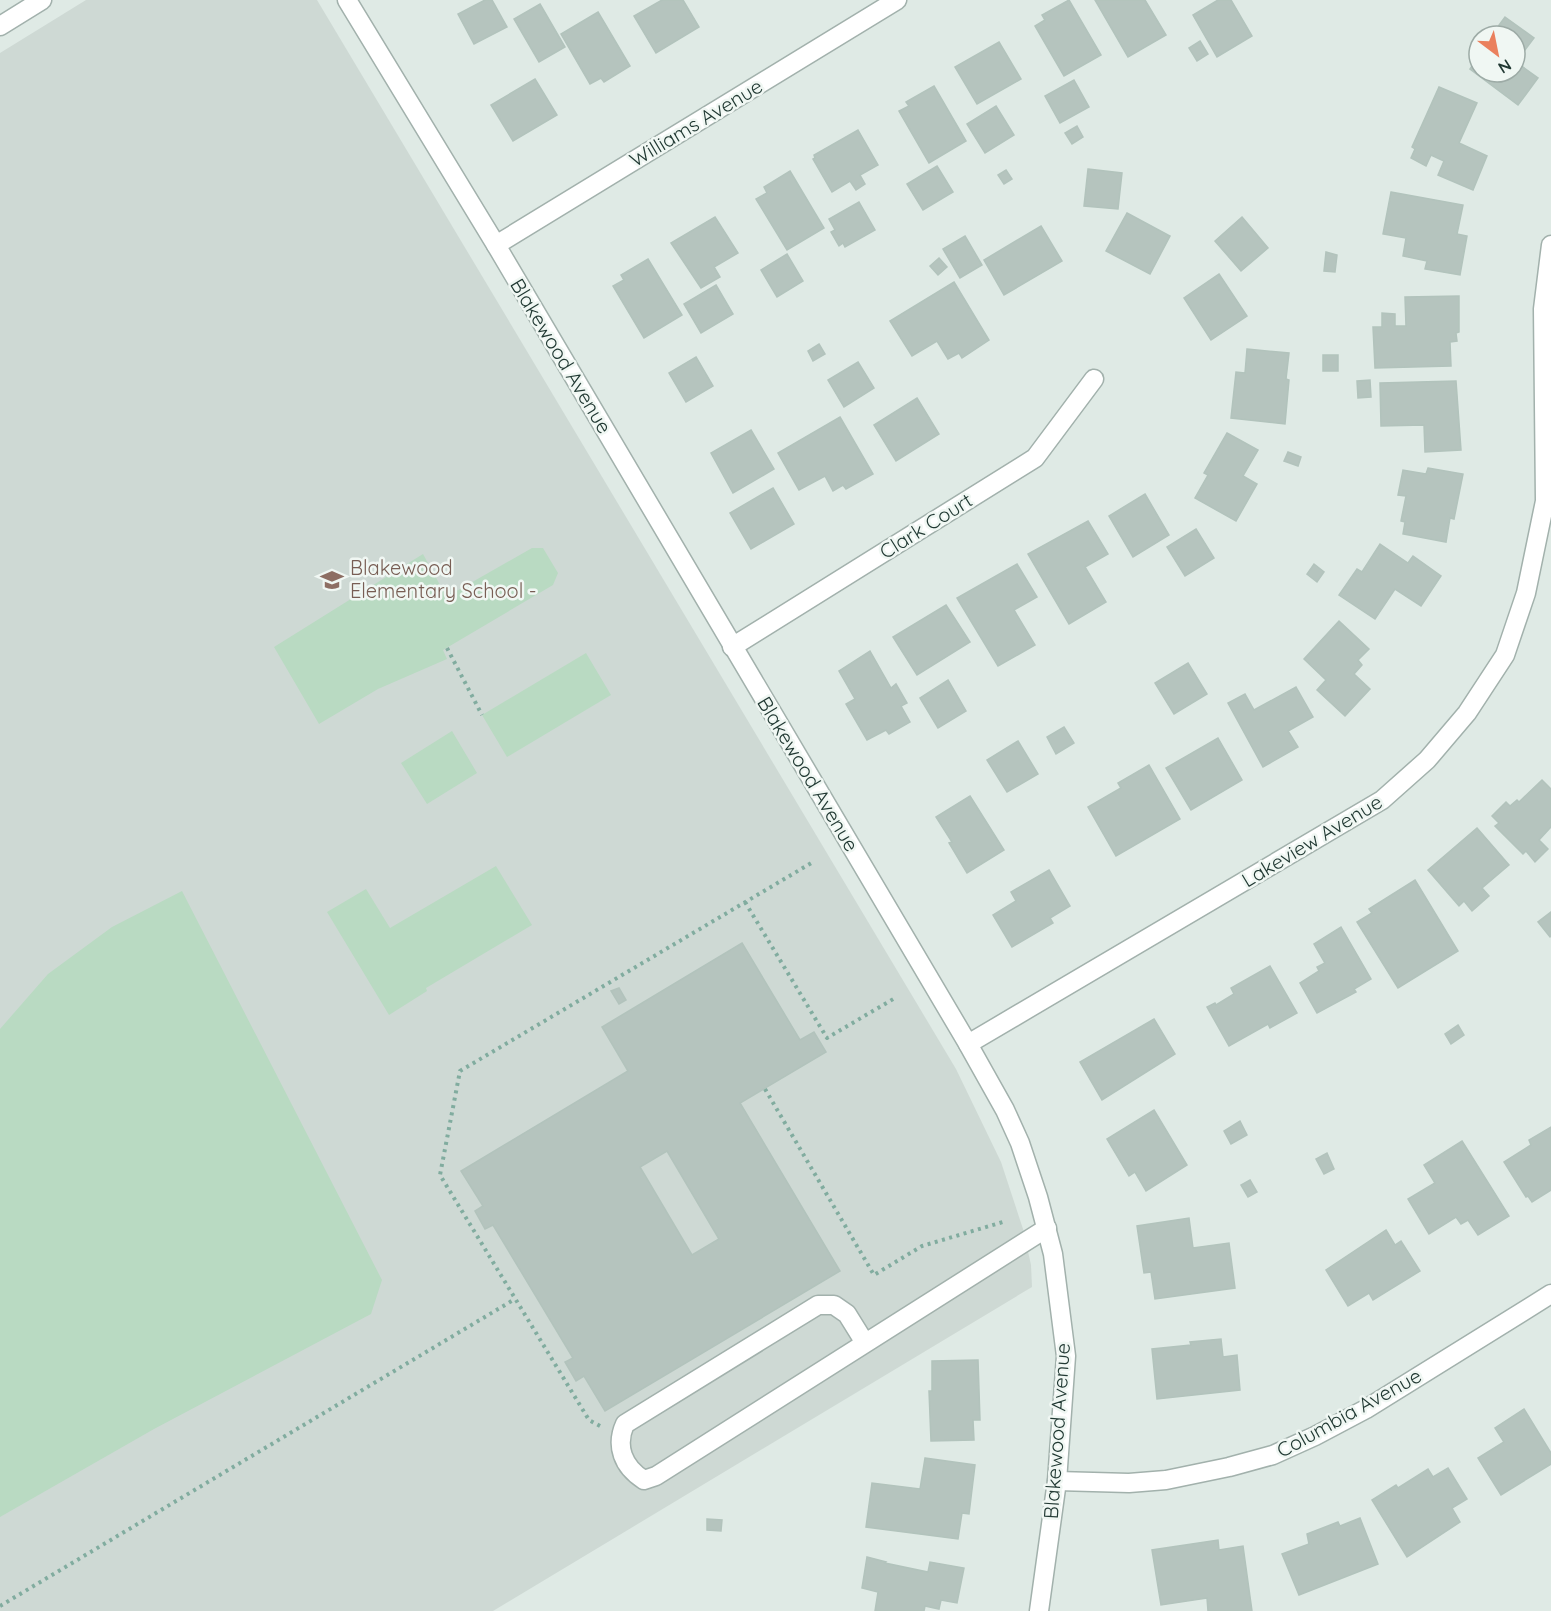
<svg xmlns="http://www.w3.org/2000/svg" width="1551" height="1611" font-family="Quicksand,sans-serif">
	<rect width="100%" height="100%" fill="#dfeae5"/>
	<path fill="#ced9d4" d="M86,0H317L956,1069L1001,1162L1023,1229L1031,1265L1032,1287L493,1611H0V53Z"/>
	<g fill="#b9dac2">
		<path d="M532,548H543L558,573L553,585L443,650L447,659L378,689L319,724L274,647L423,554L445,594L453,593Z"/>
		<path d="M586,653L611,695L507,757L482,715Z"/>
		<path d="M452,731L477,773L427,804L401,763Z"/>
		<path d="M496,866L532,925L426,988L427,991L389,1015L327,912L366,889L390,928Z"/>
		<path d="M182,891L382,1280L371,1314L154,1429L0,1517V1029L48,974L112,927Z"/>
	</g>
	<g fill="#b5c4be" stroke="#b2c3bc" stroke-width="1.5" fill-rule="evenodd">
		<path d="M485,0H492L507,27L474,44L458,14Z"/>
		<path d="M662,0H683L699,27L656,53L634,16Z"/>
		<path d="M1069,0L1101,55L1064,76L1035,26L1045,20L1042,15Z"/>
		<path d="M1095,0H1145L1166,35L1128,57Z"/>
		<path d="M1218,0H1231L1252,36L1217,57L1193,15Z"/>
		<path d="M540,4L565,47L539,62L514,19Z"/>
		<path d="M598,12L630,66L604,82L601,78L590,84L561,34Z"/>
		<path d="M1505,17L1534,38L1516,62L1538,78L1518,105L1470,69L1474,63L1472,61L1479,52V72H1515V36H1491Z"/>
		<path d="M1200,41L1208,54L1197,61L1189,48Z"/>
		<path d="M999,42L1021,79L977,104L955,67Z"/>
		<path d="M535,79L557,115L513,141L491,105Z"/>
		<path d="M1074,80L1089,107L1060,123L1045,96Z"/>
		<path d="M934,86L966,141L929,163L899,111L909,106L906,102Z"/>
		<path d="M1439,87L1477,103L1459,143L1487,156L1473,190L1438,175L1444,161L1431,155L1426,166L1411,158L1415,149L1412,147Z"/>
		<path d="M996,106L1014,135L985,153L967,124Z"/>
		<path d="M1077,126L1083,137L1072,144L1065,133Z"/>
		<path d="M858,130L878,165L860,175L865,184L856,190L850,181L832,192L813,159L815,158L814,155Z"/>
		<path d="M937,166L953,192L923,210L907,184Z"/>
		<path d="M1088,169L1122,173L1118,209L1084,206Z"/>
		<path d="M1006,170L1012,179L1004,184L998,175Z"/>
		<path d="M790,171L824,228L787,250L756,199L767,193L764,187Z"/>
		<path d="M1391,192L1463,205L1457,234L1467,236L1460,275L1425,269L1427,261L1403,256L1406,238L1383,234Z"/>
		<path d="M859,202L875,230L845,247L843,243L839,246L831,232L835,230L829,219Z"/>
		<path d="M1127,213L1170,236L1150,274L1106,251Z"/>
		<path d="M715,217L738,253L714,267L720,277L701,288L671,243Z"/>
		<path d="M1242,217L1268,248L1241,271L1215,241Z"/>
		<path d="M1041,226L1062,261L1004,295L984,260Z"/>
		<path d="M965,236L982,265L960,278L943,249Z"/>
		<path d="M1326,252L1337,255L1335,272L1324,271Z"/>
		<path d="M787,254L803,281L777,297L761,270Z"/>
		<path d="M939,258L947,267L938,275L930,266Z"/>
		<path d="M648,259L682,315L644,338L613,286L624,280L621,275Z"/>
		<path d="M1219,274L1247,316L1211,340L1184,298Z"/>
		<path d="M954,282L989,340L962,358L959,353L948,359L937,341L912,356L890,321Z"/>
		<path d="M716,285L733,314L701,333L684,304Z"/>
		<path d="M1459,296V332L1456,333L1457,341L1450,342L1451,366L1375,368L1373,327H1382V313L1395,314V326H1406L1405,297Z"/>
		<path d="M819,344L825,354L813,361L808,351Z"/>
		<path d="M1247,349L1289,353L1286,379L1289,380L1285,424L1231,418L1236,372L1245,373Z"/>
		<rect x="1323" y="355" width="15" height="16"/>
		<path d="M696,357L713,386L686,402L669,373Z"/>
		<path d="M858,362L874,388L844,407L828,380Z"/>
		<path d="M1370,380L1371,397L1358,398L1357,381Z"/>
		<path d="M1456,381L1461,450L1425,452L1424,425L1381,426L1380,383Z"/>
		<path d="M917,398L939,434L896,461L874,425Z"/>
		<path d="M840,417L873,474L846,489L843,485L833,491L825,476L799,490L778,453Z"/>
		<path d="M751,430L774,469L733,493L711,453Z"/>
		<path d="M1227,433L1258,450L1243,476L1257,484L1236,521L1195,498L1208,475L1204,473Z"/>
		<path d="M1288,452L1301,457L1298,466L1284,461Z"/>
		<path d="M1428,468L1463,474L1454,519L1450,518L1446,542L1403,534L1405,522L1401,521L1406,496L1398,495L1403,470L1426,474Z"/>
		<path d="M773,488L794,524L751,549L730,513Z"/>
		<path d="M1145,494L1169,535L1133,557L1109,516Z"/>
		<path d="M1088,521L1108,554L1085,567L1106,602L1069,624L1028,554Z"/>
		<path d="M1196,529L1214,558L1185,576L1167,547Z"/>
		<path d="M1380,544L1408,563L1413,556L1441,576L1421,606L1395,589L1375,619L1339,595L1357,569L1362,572Z"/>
		<path d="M1017,564L1037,597L1014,610L1035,645L998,666L957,598Z"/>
		<path d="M1314,564L1324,572L1317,582L1307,574Z"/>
		<path d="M946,605L970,642L917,675L893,637Z"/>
		<path d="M1339,621L1369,649L1358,660L1362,665L1354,674L1370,689L1345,716L1317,690L1326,680L1304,659Z"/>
		<path d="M870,651L891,688L896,684L907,703L901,706L910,722L889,734L886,730L867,740L846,704L855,699L839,671Z"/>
		<path d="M1188,663L1207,694L1174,714L1155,683Z"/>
		<path d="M948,680L966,711L938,728L920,698Z"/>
		<path d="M1296,687L1313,717L1288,731L1298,747L1263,767L1228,703L1245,694L1254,710Z"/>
		<path d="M1064,727L1074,743L1056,754L1047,737Z"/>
		<path d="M1218,738L1242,780L1191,810L1166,768Z"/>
		<path d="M1018,741L1038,774L1007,792L987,760Z"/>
		<path d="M1149,765L1180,819L1116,856L1088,807L1121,788L1118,783Z"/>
		<path d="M1542,780L1551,789V827L1539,840L1548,849L1535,862L1526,851L1523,854L1495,826L1499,823L1492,816L1506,802L1510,806L1517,800L1519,802Z"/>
		<path d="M970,796L1004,850L967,873L949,843L952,842L936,817Z"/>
		<path d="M1477,828L1509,865L1482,888L1489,896L1472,911L1464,901L1459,906L1428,870Z"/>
		<path d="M1049,870L1070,906L1050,918L1053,923L1012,947L993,915L1016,901L1011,892Z"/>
		<path d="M1415,880L1458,951L1398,988L1357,922L1372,913L1369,909Z"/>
		<path d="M1551,912V936L1550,937L1538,922Z"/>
		<path d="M1341,927L1371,979L1354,989L1356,992L1317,1013L1300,983L1319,971L1317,967L1325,963L1314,944Z"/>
		<path d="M742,943L800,1040L814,1032L826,1052L740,1103L840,1271L605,1411L584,1376L576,1381L565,1362L573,1358L493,1225L485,1229L475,1211L483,1206L461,1171L628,1071L602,1027ZM667,1151L719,1239L692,1255L640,1167Z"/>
		<path d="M1270,966L1297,1013L1270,1028L1268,1024L1229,1046L1207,1007L1215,1003L1216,1005L1234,994L1231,988Z"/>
		<path d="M619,988L626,1000L619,1004L611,991Z"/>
		<path d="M1154,1019L1175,1054L1102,1100L1080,1062Z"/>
		<path d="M1458,1025L1464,1035L1451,1044L1445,1034Z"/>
		<path d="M1154,1110L1187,1165L1146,1191L1135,1172L1129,1176L1107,1139Z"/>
		<path d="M1240,1121L1247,1135L1231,1144L1224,1131Z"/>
		<path d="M1551,1127V1190L1532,1202L1528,1196L1526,1197L1504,1162L1531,1145L1529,1140Z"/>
		<path d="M1462,1141L1509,1216L1478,1235L1468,1220L1461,1224L1456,1217L1429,1234L1408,1199L1435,1183L1424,1165Z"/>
		<path d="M1327,1153L1334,1169L1324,1174L1316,1159Z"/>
		<path d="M1250,1180L1257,1192L1248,1197L1241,1185Z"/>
		<path d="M1189,1218L1193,1248L1229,1243L1235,1288L1155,1299L1151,1272L1144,1273L1137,1226Z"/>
		<path d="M1386,1230L1395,1245L1401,1241L1420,1271L1373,1300L1369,1293L1348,1306L1326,1270Z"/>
		<path d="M1221,1339L1223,1357L1237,1355L1240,1390L1157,1399L1152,1349L1191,1345L1190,1342Z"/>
		<path d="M978,1360L980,1420H973L974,1440L931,1441L929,1391H932V1361Z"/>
		<path d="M1524,1409L1551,1453V1464L1501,1495L1478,1458L1504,1442L1495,1428Z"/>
		<path d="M925,1458L975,1465L969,1514L962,1513L958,1539L866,1527L872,1483L920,1489Z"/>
		<path d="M1448,1468L1467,1499L1452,1508L1460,1522L1407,1557L1372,1500L1396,1485L1398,1488L1428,1469L1433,1477Z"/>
		<path d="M1360,1518L1378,1564L1299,1595L1282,1554L1309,1544L1307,1534L1338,1522L1340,1526Z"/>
		<path d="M707,1519L722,1520L721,1531L707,1530Z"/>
		<path d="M1218,1540L1219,1550L1243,1546L1252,1611H1208L1207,1598L1161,1605L1152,1550Z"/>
		<path d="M867,1557L886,1562L885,1563L928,1572L930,1562L964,1568L957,1603L941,1600L939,1609L925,1606L924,1611H875L878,1592L862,1588Z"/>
	</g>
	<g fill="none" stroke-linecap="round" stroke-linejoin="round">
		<g stroke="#a2b1ac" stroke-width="21">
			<g id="minor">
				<path d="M347,0L496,245L968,1044L1005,1110L1020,1143L1038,1197L1053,1254L1066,1356L1057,1481L1039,1611"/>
				<path d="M0,26L42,0"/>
				<path d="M496,245L897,0"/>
				<path d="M732,647L1035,458L1094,379"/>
				<path d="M968,1044L1382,800L1427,760L1467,713L1505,655L1526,593L1545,501L1543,309L1551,245"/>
				<path d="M865,1343L847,1314L834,1305H818L625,1424C615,1446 623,1467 644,1480L656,1476L1047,1228"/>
				<path d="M1057,1481L1129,1483L1166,1480L1229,1467L1273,1455L1315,1436L1366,1409L1551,1294"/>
			</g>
		</g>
		<g stroke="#81ac9f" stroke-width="4" stroke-dasharray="3 4.5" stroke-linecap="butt">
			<path d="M447,648L482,715"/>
			<path d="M745,902L827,1038L895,998"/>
			<path d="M765,1089L874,1275L922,1246L1003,1222"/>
			<path d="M600,1426L589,1420L440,1175L460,1071L813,862"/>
			<path d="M0,1606L515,1299"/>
		</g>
		<use href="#minor" stroke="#fff" stroke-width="18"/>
	</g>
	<defs>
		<g id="school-bare" transform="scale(1.8)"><path d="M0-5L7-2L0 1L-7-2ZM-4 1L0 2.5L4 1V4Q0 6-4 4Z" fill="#8d6e63" stroke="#f0f7f3" stroke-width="2.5" paint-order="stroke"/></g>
	</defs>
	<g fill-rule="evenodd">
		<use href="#school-bare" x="332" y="580"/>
	</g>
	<g text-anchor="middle" stroke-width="5" stroke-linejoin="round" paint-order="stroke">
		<g font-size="20" fill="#213933" stroke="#f0f7f3">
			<text transform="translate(696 123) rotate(-31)" y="7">Williams Avenue</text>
			<text transform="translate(561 356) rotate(59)" y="7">Blakewood Avenue</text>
			<text transform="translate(926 526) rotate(-32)" y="7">Clark Court</text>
			<text transform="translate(808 774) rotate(59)" y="7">Blakewood Avenue</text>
			<text transform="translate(1312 841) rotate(-31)" y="7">Lakeview Avenue</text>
			<text transform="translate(1349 1413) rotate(-29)" y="7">Columbia Avenue</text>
			<text transform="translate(1057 1431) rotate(-86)" y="7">Blakewood Avenue</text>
		</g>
		<g font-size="20" fill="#785e54" stroke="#f0f7f3" text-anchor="start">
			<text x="350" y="575">Blakewood<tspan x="350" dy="23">Elementary School -</tspan></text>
		</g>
	</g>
	<g transform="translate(1497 54) rotate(148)"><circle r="28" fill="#f0f7f3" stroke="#9daba6" stroke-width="1.5"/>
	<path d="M0-4.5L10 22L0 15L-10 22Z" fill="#ea805d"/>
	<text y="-9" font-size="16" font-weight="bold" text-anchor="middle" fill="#213933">N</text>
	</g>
</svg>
